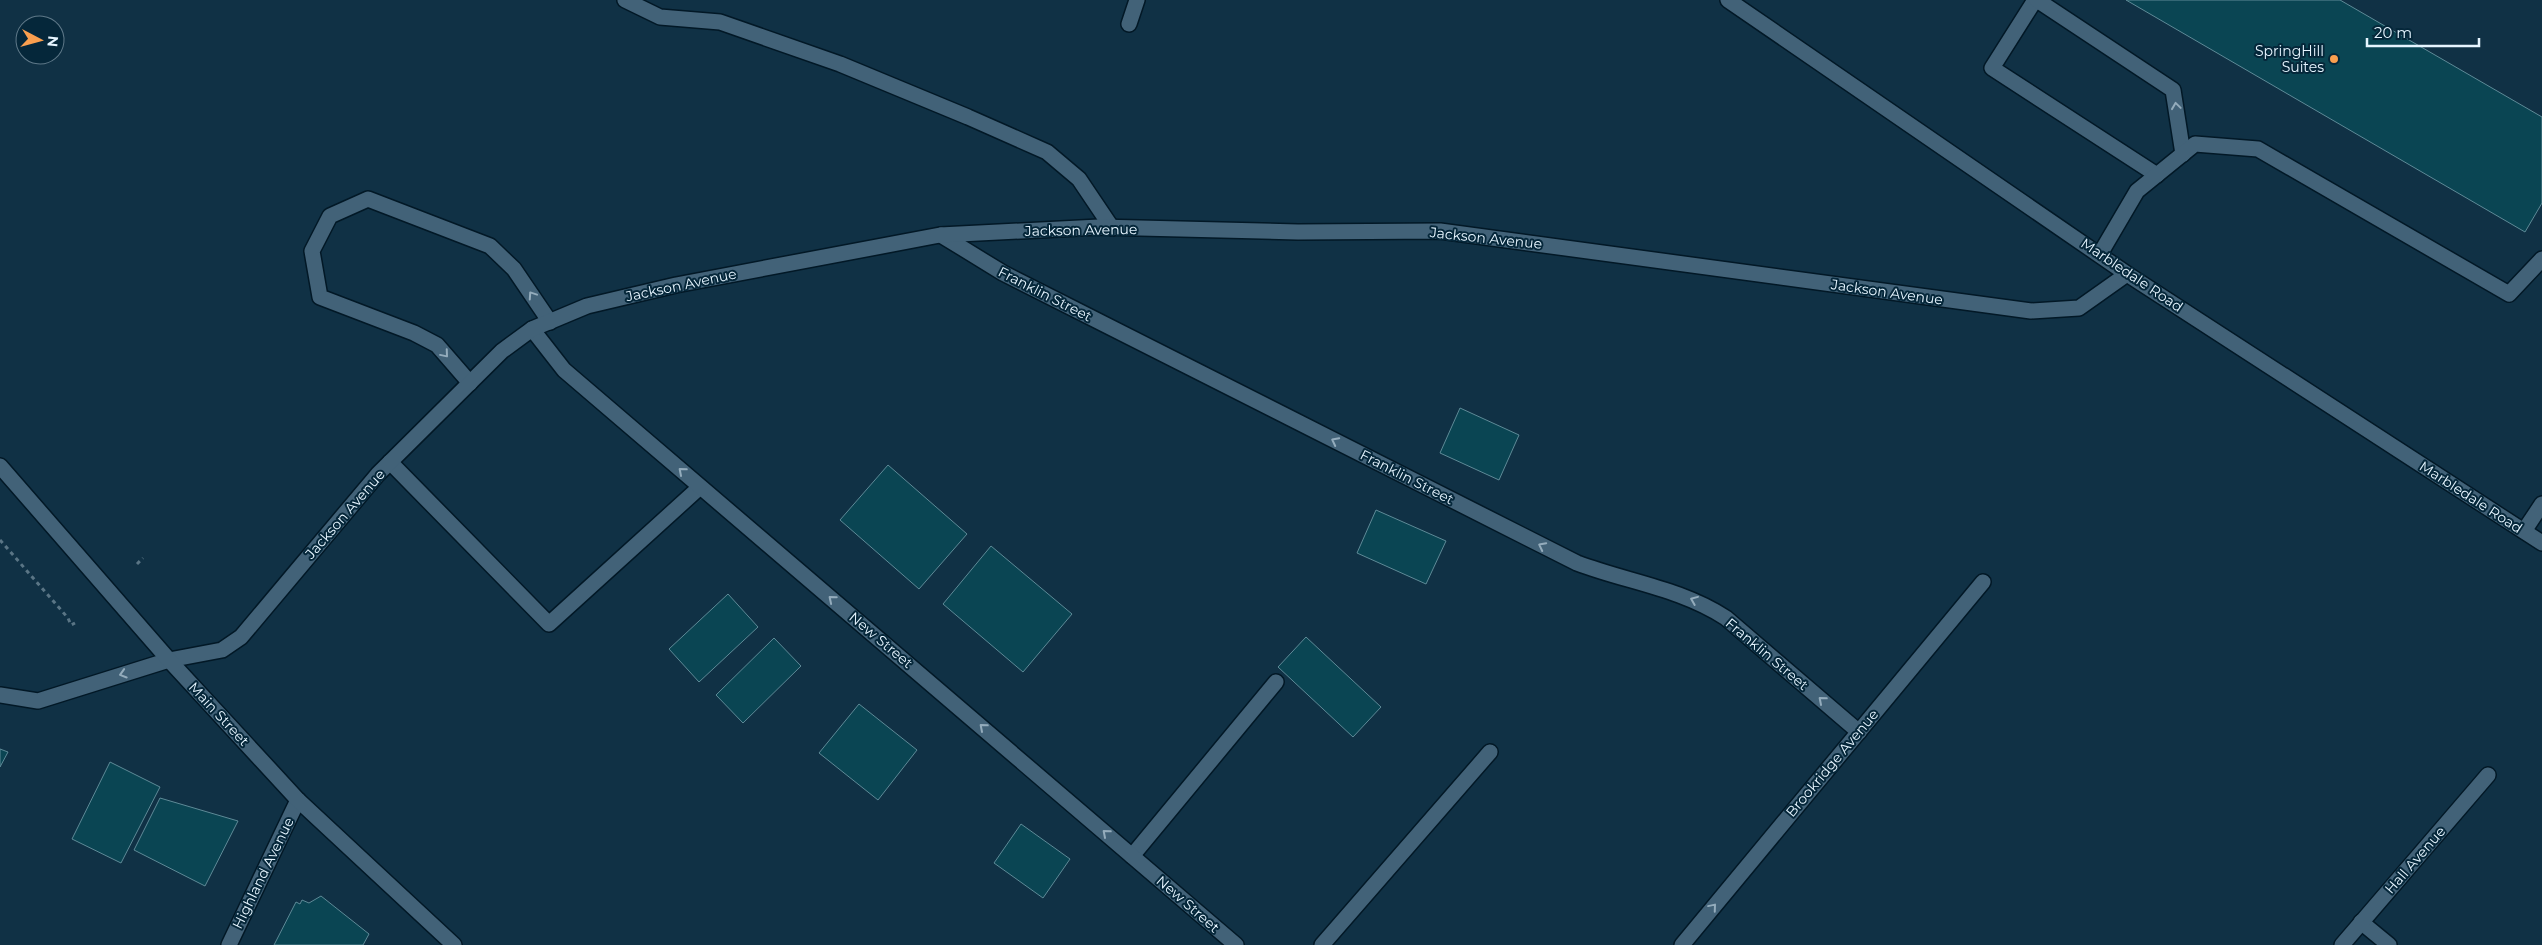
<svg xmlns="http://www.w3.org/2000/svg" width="2542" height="945" font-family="Montserrat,sans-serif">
	<rect width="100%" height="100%" fill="#103145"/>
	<g fill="#0a4553" stroke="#5e8a97">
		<path d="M2126,0H2340L2542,117V203L2525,232Z"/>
		<path d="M1460,408L1519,435L1499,480L1440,453Z"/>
		<path d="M888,465L967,534L919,589L840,520Z"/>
		<path d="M1376,510L1446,541L1426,584L1357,553Z"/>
		<path d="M991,546L1072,614L1023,672L943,604Z"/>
		<path d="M728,594L758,627L699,682L669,649Z"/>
		<path d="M1306,637L1381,707L1353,737L1278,667Z"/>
		<path d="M774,638L801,666L743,723L716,695Z"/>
		<path d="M859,704L917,750L878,800L819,753Z"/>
		<path d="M0,749L8,752L0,767Z"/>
		<path d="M110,762L160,787L121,863L72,839Z"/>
		<path d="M160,798L238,821L205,886L134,850Z"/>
		<path d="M1021,824L1070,859L1043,898L994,863Z"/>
		<path d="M321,896L369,934L363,945H274L296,902L300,904L302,900L309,903Z"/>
	</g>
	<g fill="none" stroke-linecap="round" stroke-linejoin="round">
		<g stroke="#021826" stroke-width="18">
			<g id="service">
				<path d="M625,0L660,17L720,22L840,64L968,117L1047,152L1079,179L1112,228"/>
				<path d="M2035,0L1992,68L2157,175"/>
				<path d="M2037,0L2173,90L2183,154"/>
				<path d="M1129,24L1137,0"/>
				<path d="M2100,254L2137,191L2195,144L2258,149L2509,294L2542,259"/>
				<path d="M470,383L437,345L414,333L320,297L312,251L330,216L368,199L490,246L514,269L550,322"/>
				<path d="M390,462L549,624L700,487"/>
				<path d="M2524,531L2542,504"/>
				<path d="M1132,856L1276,682"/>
				<path d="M1322,945L1490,752"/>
			</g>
		</g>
		<g stroke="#021826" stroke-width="18">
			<g id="minor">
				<path d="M941,235L1003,273L1577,563C1627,582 1680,588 1726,618L1859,732"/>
				<path d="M532,329L564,370L1236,945"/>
				<path d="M0,695L38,701L169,660L222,650L241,637L378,474L502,351L532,329L587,306L676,285L940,235L1099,227L1298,232L1440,231L2031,311L2079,308L2127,274"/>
				<path d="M2361,922L2389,945"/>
				<path d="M229,945L298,800"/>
				<path d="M1682,945L1983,582"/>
				<path d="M2342,945L2488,775"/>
			</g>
		</g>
		<g stroke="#021826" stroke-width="18">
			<g id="tertiary">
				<path d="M1728,0L2127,274L2542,543"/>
				<path d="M0,466L169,660L298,800L454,945"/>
			</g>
		</g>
		<g stroke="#5a7585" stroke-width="3" stroke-dasharray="4 4" stroke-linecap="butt">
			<path d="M0,540L68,618L71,625L75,623"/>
			<path d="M137,564L143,558"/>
		</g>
		<use href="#service" stroke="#426278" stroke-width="15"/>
		<use href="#minor" stroke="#426278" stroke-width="15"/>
		<use href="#tertiary" stroke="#426278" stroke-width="15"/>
	</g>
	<defs><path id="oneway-chevron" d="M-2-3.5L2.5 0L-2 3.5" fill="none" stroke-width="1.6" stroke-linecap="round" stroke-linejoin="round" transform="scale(1.25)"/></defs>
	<g stroke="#94acbc">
		<use href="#oneway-chevron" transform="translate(2176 106) rotate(-98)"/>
		<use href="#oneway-chevron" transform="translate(532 295) rotate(-124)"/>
		<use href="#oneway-chevron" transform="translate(445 354) rotate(50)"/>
		<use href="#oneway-chevron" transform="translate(1335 441) rotate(-153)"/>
		<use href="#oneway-chevron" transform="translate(682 471) rotate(-139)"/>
		<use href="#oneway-chevron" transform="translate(1542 546) rotate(-153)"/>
		<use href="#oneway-chevron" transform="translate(832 599) rotate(-140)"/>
		<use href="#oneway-chevron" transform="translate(1694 600) rotate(-158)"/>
		<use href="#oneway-chevron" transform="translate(123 674) rotate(163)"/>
		<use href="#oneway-chevron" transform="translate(1822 700) rotate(-139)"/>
		<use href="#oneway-chevron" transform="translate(983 727) rotate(-139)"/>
		<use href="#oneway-chevron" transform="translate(1106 833) rotate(-139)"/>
		<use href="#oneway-chevron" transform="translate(1713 907) rotate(-50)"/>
	</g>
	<circle fill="#fa9f4f" stroke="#05273a" stroke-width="2" cx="2334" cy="59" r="5"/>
	<g text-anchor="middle" stroke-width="4" stroke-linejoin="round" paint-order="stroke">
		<g font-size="14" fill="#e6f5ff" stroke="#05273a" text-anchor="end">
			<text x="2324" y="56">SpringHill<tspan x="2324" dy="16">Suites</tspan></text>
		</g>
		<g font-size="14" fill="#e6f5ff" stroke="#05273a">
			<text transform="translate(1081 230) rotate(-1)" y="5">Jackson Avenue</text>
			<text transform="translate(1486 238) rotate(6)" y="5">Jackson Avenue</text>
			<text transform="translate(2132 275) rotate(34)" y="5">Marbledale Road</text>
			<text transform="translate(681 285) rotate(-12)" y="5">Jackson Avenue</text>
			<text transform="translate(1887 292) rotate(8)" y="5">Jackson Avenue</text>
			<text transform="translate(1045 294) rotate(27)" y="5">Franklin Street</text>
			<text transform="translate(1407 477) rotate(27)" y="5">Franklin Street</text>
			<text transform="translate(2471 497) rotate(33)" y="5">Marbledale Road</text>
			<text transform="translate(345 514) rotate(-49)" y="5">Jackson Avenue</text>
			<text transform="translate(881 640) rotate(40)" y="5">New Street</text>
			<text transform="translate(1767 654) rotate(40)" y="5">Franklin Street</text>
			<text transform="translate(219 714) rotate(47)" y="5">Main Street</text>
			<text transform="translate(1832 763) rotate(-50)" y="5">Brookridge Avenue</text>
			<text transform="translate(2415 860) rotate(-49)" y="5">Hall Avenue</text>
			<text transform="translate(263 873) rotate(-64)" y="5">Highland Avenue</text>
			<text transform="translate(1188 904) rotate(41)" y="5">New Street</text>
		</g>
	</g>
	<g transform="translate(40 40) rotate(96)"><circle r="24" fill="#05273a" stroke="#5f7989"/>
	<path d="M0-4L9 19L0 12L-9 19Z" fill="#fa9f4f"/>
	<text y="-8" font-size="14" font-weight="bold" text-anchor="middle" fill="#e6f5ff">N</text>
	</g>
	<path d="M2367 38v8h112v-8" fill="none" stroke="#e6f5ff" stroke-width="2.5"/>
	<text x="2374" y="38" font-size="15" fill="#e6f5ff" stroke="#05273a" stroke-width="4" paint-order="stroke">20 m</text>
</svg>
